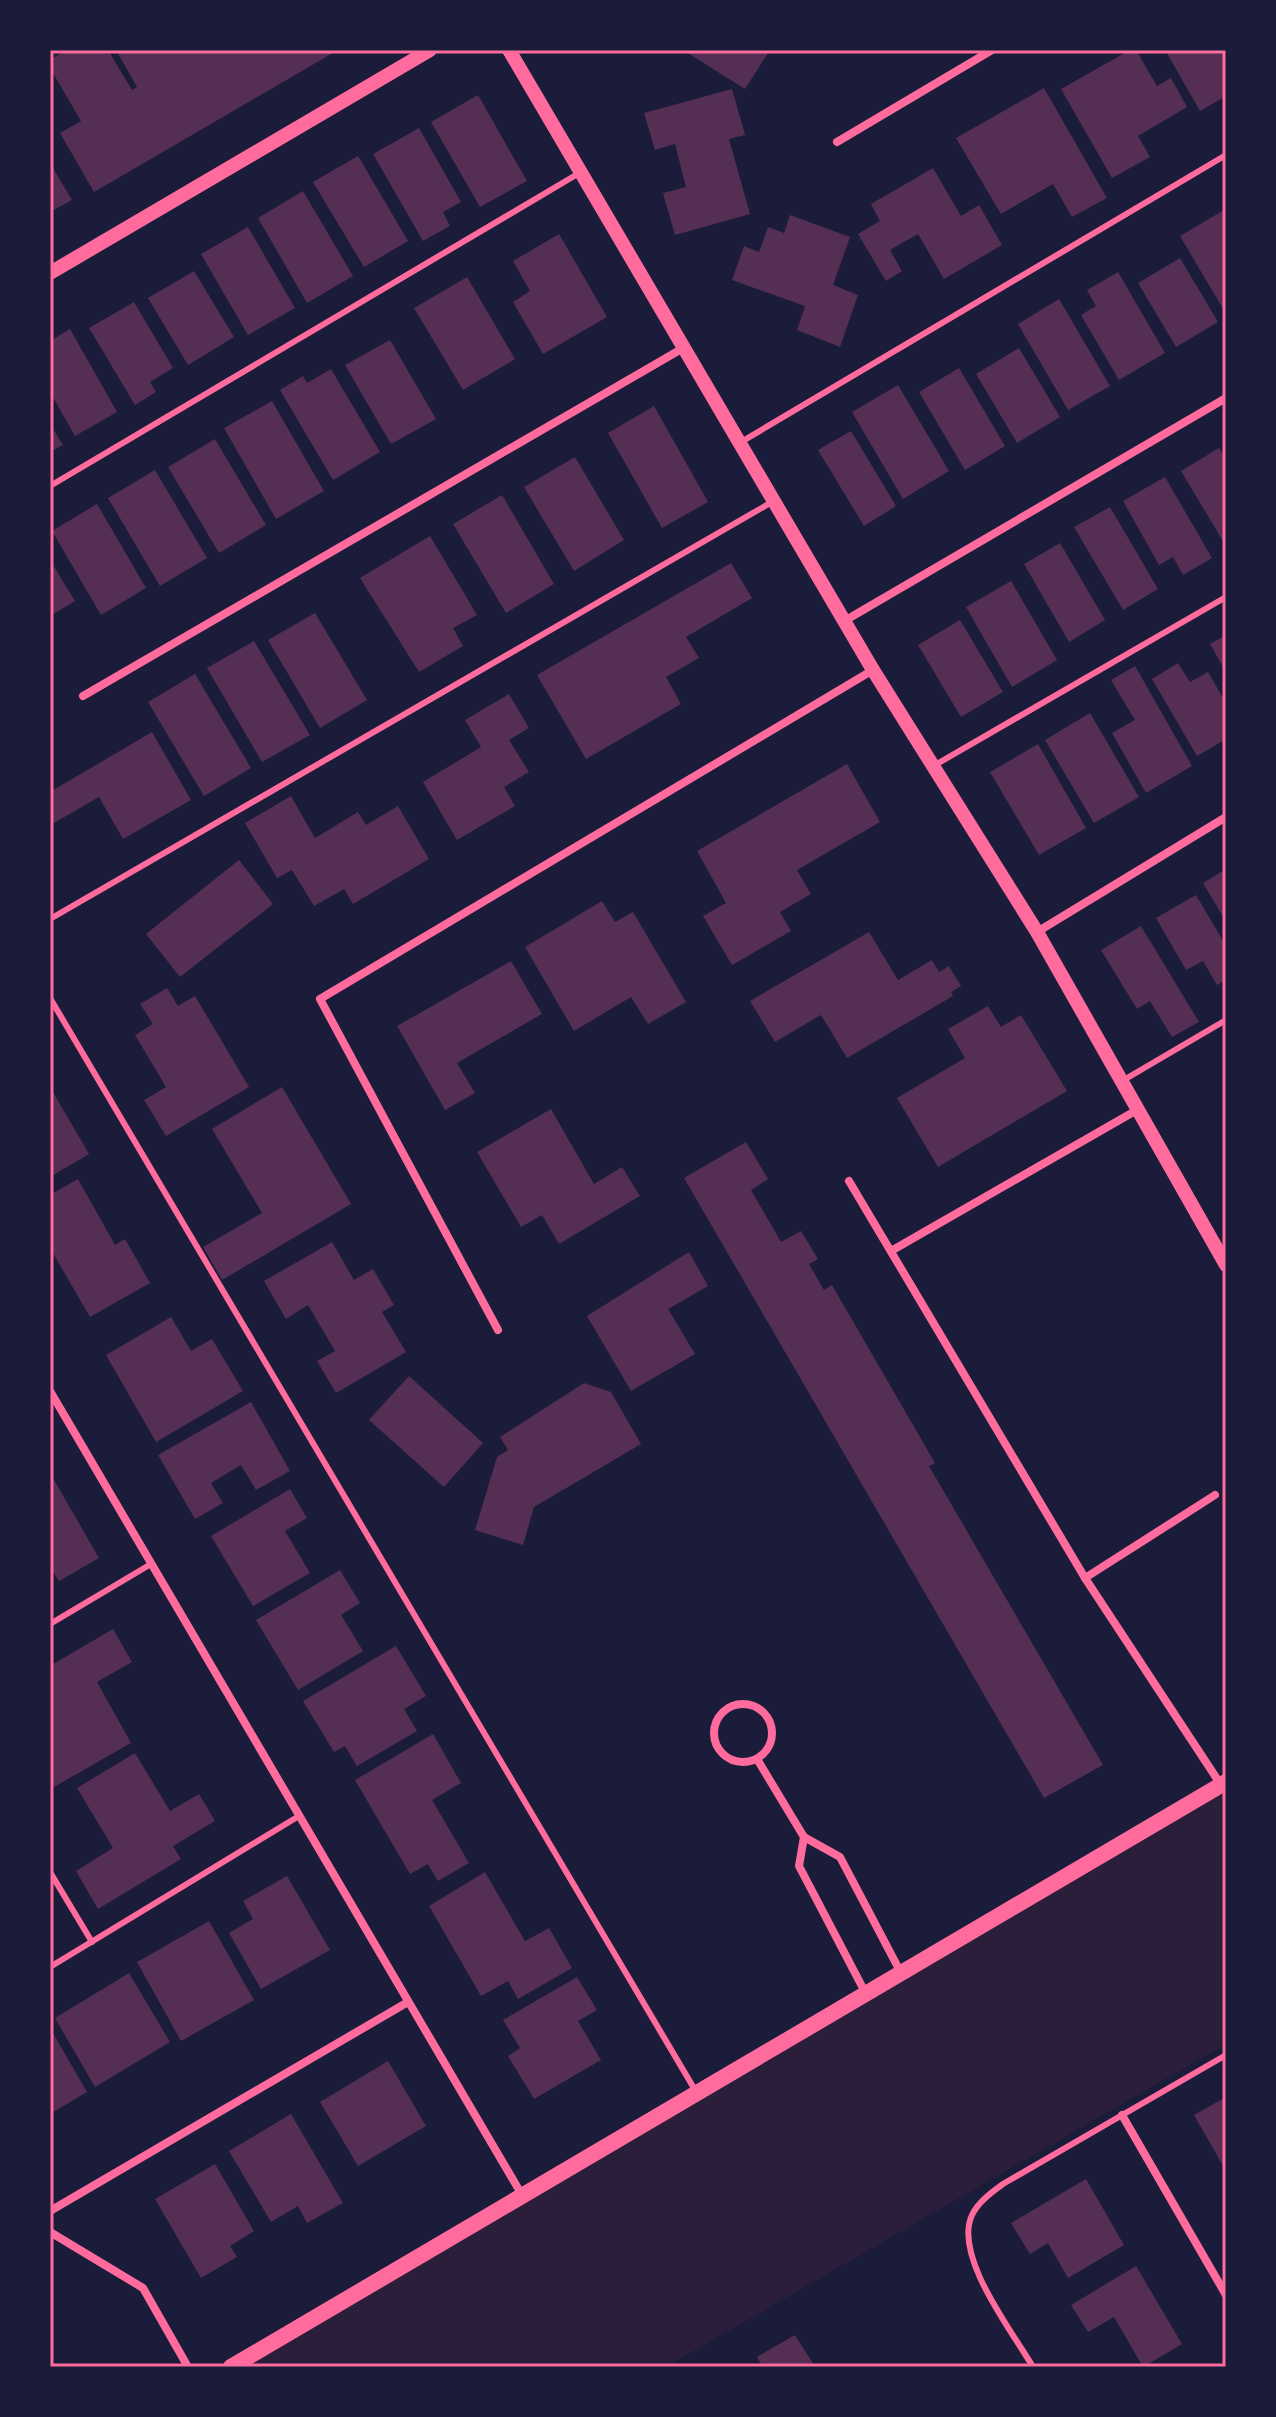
<svg xmlns="http://www.w3.org/2000/svg" width="1276" height="2417" font-family="'Nunito Sans',sans-serif">
	<rect width="100%" height="100%" fill="#1b1b3a"/>
	<path fill="#2a1e3b" d="M1226,1790V2044L666,2367H233Z"/>
	<g fill="#542f53">
		<path d="M66,50H108L132,90L137,87L116,50H338L94,192L60,133L81,121L50,68V60Z"/>
		<path d="M683,50H770L745,89Z"/>
		<path d="M1130,50H1136L1157,86L1171,78L1187,107L1138,136L1150,157L1112,178L1061,89Z"/>
		<path d="M1165,50H1226V96L1200,111Z"/>
		<path d="M1044,88L1107,198L1072,217L1053,184L1001,214L956,138Z"/>
		<path d="M732,89L745,135L729,139L750,214L675,235L663,193L686,187L675,144L655,150L644,113Z"/>
		<path d="M478,95L527,181L480,207L431,122Z"/>
		<path d="M419,128L461,202L443,212L450,226L423,241L373,154Z"/>
		<path d="M358,156L408,241L364,267L313,182Z"/>
		<path d="M50,163L72,200L50,212Z"/>
		<path d="M933,168L961,216L979,205L1002,245L944,279L918,234L890,250L902,271L886,281L858,234L880,221L871,204Z"/>
		<path d="M303,191L353,276L307,303L258,218Z"/>
		<path d="M1224,210L1226,213V314L1180,236Z"/>
		<path d="M790,215L850,237L833,285L858,295L840,347L797,330L805,306L732,280L744,246L759,252L768,227L784,233Z"/>
		<path d="M248,227L295,308L248,335L201,254Z"/>
		<path d="M559,234L607,317L543,354L513,302L530,291L513,261Z"/>
		<path d="M1180,258L1218,322L1176,347L1138,283Z"/>
		<path d="M194,271L234,337L188,365L148,298Z"/>
		<path d="M1118,272L1165,353L1119,380L1081,315L1096,306L1087,290Z"/>
		<path d="M467,277L515,359L463,390L414,308Z"/>
		<path d="M1059,299L1110,386L1068,410L1018,324Z"/>
		<path d="M134,302L173,368L150,382L156,392L135,405L89,328Z"/>
		<path d="M70,329L117,412L75,436L50,392V341Z"/>
		<path d="M390,340L436,419L391,444L345,365Z"/>
		<path d="M1019,348L1060,417L1017,443L976,374Z"/>
		<path d="M959,368L1005,446L965,470L919,392Z"/>
		<path d="M331,369L380,452L333,480L280,390L303,376L307,383Z"/>
		<path d="M898,385L949,471L903,499L852,412Z"/>
		<path d="M272,401L324,491L276,519L224,428Z"/>
		<path d="M654,406L708,502L662,528L608,433Z"/>
		<path d="M50,424L63,445L50,452Z"/>
		<path d="M851,431L896,506L864,526L818,450Z"/>
		<path d="M215,439L266,525L219,553L168,467Z"/>
		<path d="M1219,448L1226,459V546L1181,471Z"/>
		<path d="M575,457L624,540L574,571L524,487Z"/>
		<path d="M155,470L207,558L160,586L108,498Z"/>
		<path d="M1165,477L1212,558L1183,575L1173,557L1159,565L1123,501Z"/>
		<path d="M502,495L554,584L506,613L453,524Z"/>
		<path d="M97,504L146,588L101,615L52,531Z"/>
		<path d="M1110,507L1158,589L1123,610L1074,527Z"/>
		<path d="M430,536L477,615L453,628L463,646L419,672L360,578Z"/>
		<path d="M1060,543L1105,620L1069,642L1024,564Z"/>
		<path d="M50,560L75,601L50,616Z"/>
		<path d="M731,563L752,598L686,637L699,658L666,677L681,704L586,759L537,675Z"/>
		<path d="M1011,581L1057,660L1012,687L966,607Z"/>
		<path d="M315,613L367,700L320,728L268,640Z"/>
		<path d="M960,620L1003,692L961,717L918,645Z"/>
		<path d="M1226,635V672L1210,644Z"/>
		<path d="M254,641L310,735L262,762L207,668Z"/>
		<path d="M1178,663L1190,682L1208,672L1226,703V739L1197,756L1152,679Z"/>
		<path d="M1135,666L1192,766L1146,793L1112,733L1135,720L1111,680Z"/>
		<path d="M195,674L251,768L204,796L148,702Z"/>
		<path d="M509,694L529,728L509,740L529,772L504,787L515,806L457,840L423,782L481,747L465,720Z"/>
		<path d="M1090,713L1139,797L1094,823L1045,740Z"/>
		<path d="M152,732L191,800L123,839L99,797L54,823L50,816V792Z"/>
		<path d="M1038,744L1086,828L1039,855L990,772Z"/>
		<path d="M847,764L880,822L797,870L811,894L780,912L791,931L732,965L703,916L726,903L697,851Z"/>
		<path d="M291,796L315,838L358,812L366,825L398,806L429,859L353,904L344,889L314,906L292,870L277,878L245,823Z"/>
		<path d="M239,860L273,904L180,977L146,934Z"/>
		<path d="M1226,869V922L1203,883Z"/>
		<path d="M1196,895L1226,946V980L1217,985L1203,961L1186,970L1156,918Z"/>
		<path d="M602,901L615,922L633,912L686,1002L648,1024L631,997L574,1031L525,947Z"/>
		<path d="M1141,926L1199,1022L1172,1037L1150,1001L1137,1009L1101,950Z"/>
		<path d="M869,932L898,980L932,960L939,972L949,966L961,986L951,992L953,996L847,1058L821,1015L775,1042L750,1001Z"/>
		<path d="M511,961L542,1014L457,1063L475,1093L445,1110L397,1026Z"/>
		<path d="M167,988L178,1006L195,996L249,1087L166,1136L144,1100L166,1087L135,1035L153,1024L140,1004Z"/>
		<path d="M988,1006L1001,1027L1021,1015L1067,1091L938,1167L897,1098L965,1058L948,1029Z"/>
		<path d="M50,1087L89,1154L50,1177Z"/>
		<path d="M282,1087L351,1204L222,1280L203,1247L262,1213L212,1129Z"/>
		<path d="M551,1109L594,1184L622,1167L640,1196L559,1244L542,1215L521,1227L477,1152Z"/>
		<path d="M746,1142L768,1179L751,1190L781,1242L801,1231L818,1259L809,1264L824,1290L832,1285L935,1463L929,1466L1103,1765L1044,1798L684,1178Z"/>
		<path d="M78,1179L115,1245L125,1239L150,1283L90,1317L50,1248V1195Z"/>
		<path d="M332,1242L354,1280L373,1269L394,1305L382,1312L406,1352L336,1393L317,1361L335,1351L308,1305L286,1319L264,1281Z"/>
		<path d="M689,1252L708,1286L668,1309L695,1354L631,1391L587,1316Z"/>
		<path d="M171,1317L191,1351L212,1339L243,1391L156,1442L106,1355Z"/>
		<path d="M409,1376L483,1443L444,1487L369,1420Z"/>
		<path d="M584,1383L611,1392L641,1444L534,1507L523,1545L475,1530L497,1457L508,1450L500,1437Z"/>
		<path d="M251,1402L290,1471L256,1490L241,1465L211,1483L223,1503L195,1519L158,1455Z"/>
		<path d="M50,1473L99,1558L59,1581L54,1573L50,1576Z"/>
		<path d="M290,1489L307,1518L285,1531L310,1573L253,1606L211,1536Z"/>
		<path d="M340,1570L360,1603L341,1615L363,1651L298,1690L256,1620Z"/>
		<path d="M113,1629L132,1662L97,1682L131,1743L54,1787L50,1781V1666Z"/>
		<path d="M396,1646L426,1696L404,1709L417,1731L357,1766L345,1746L334,1752L303,1701Z"/>
		<path d="M433,1734L461,1783L432,1800L469,1863L438,1881L428,1864L410,1874L355,1780Z"/>
		<path d="M135,1753L170,1811L199,1794L215,1821L173,1846L181,1859L98,1909L76,1871L113,1848L77,1788Z"/>
		<path d="M485,1872L525,1941L549,1928L572,1968L518,1999L508,1981L481,1996L429,1906Z"/>
		<path d="M287,1876L330,1950L261,1989L229,1933L253,1919L243,1901Z"/>
		<path d="M209,1921L254,2000L181,2041L137,1962Z"/>
		<path d="M129,1973L170,2042L95,2087L55,2018Z"/>
		<path d="M577,1977L597,2010L578,2021L601,2060L534,2099L508,2056L520,2048L503,2020Z"/>
		<path d="M50,2028L87,2092L50,2114Z"/>
		<path d="M388,2061L426,2126L358,2166L320,2102Z"/>
		<path d="M1226,2097V2171L1194,2115Z"/>
		<path d="M291,2114L343,2203L307,2223L298,2206L271,2222L229,2151Z"/>
		<path d="M215,2164L254,2231L230,2246L237,2257L201,2278L155,2199Z"/>
		<path d="M1086,2179L1124,2245L1068,2278L1048,2243L1030,2254L1011,2223Z"/>
		<path d="M1136,2266L1182,2344L1143,2367L1114,2317L1088,2332L1071,2305Z"/>
		<path d="M795,2335L814,2365L763,2367L757,2357Z"/>
	</g>
	<g fill="none" stroke-linecap="round" stroke-linejoin="round">
		<g stroke="#ff6b9d" stroke-width="6">
			<path d="M741,442L1226,155"/>
			<path d="M50,486L581,172"/>
			<path d="M935,765L1226,597"/>
			<path d="M50,919L772,502"/>
			<path d="M50,998L695,2090"/>
			<path d="M1122,1081L1226,1020"/>
			<path d="M50,1624L151,1564"/>
			<path d="M50,1872L92,1942"/>
			<path d="M50,1967L299,1816"/>
			<path d="M1033,2367C1012,2331 953,2256 972,2215C978,2202 992,2192 1003,2184L1226,2055"/>
		</g>
		<g stroke="#ff6b9d" stroke-width="8">
			<path d="M837,142L992,50"/>
			<path d="M846,620L1226,398"/>
			<path d="M83,696L685,347"/>
			<path d="M1037,932L1226,817"/>
			<path d="M849,1181L1085,1578L1221,1785"/>
			<path d="M891,1251L1137,1110"/>
			<path d="M498,1330L320,999L873,670"/>
			<path d="M50,1391L522,2195"/>
			<path d="M1085,1578L1215,1495"/>
			<circle cx="743" cy="1733" r="29"/>
			<path d="M757,1759L804,1837L840,1857L901,1973"/>
			<path d="M804,1837L799,1866L866,1994"/>
			<path d="M1122,2115L1226,2295"/>
			<path d="M50,2211L408,2002"/>
			<path d="M50,2232L143,2288L188,2367"/>
		</g>
		<g stroke="#ff6b9d" stroke-width="14">
			<path d="M509,50L873,670L1037,932L1226,1265"/>
			<path d="M50,273L430,50"/>
		</g>
		<path stroke="#ff6b9d" stroke-width="16" d="M231,2367L1226,1782"/>
	</g>
	<rect width="1276" height="2417" fill="none" stroke="#1b1b3a" stroke-width="104"/>
	<rect x="52" y="52" width="1172" height="2313" fill="none" stroke="#ff6b9d" stroke-width="3"/>
</svg>
